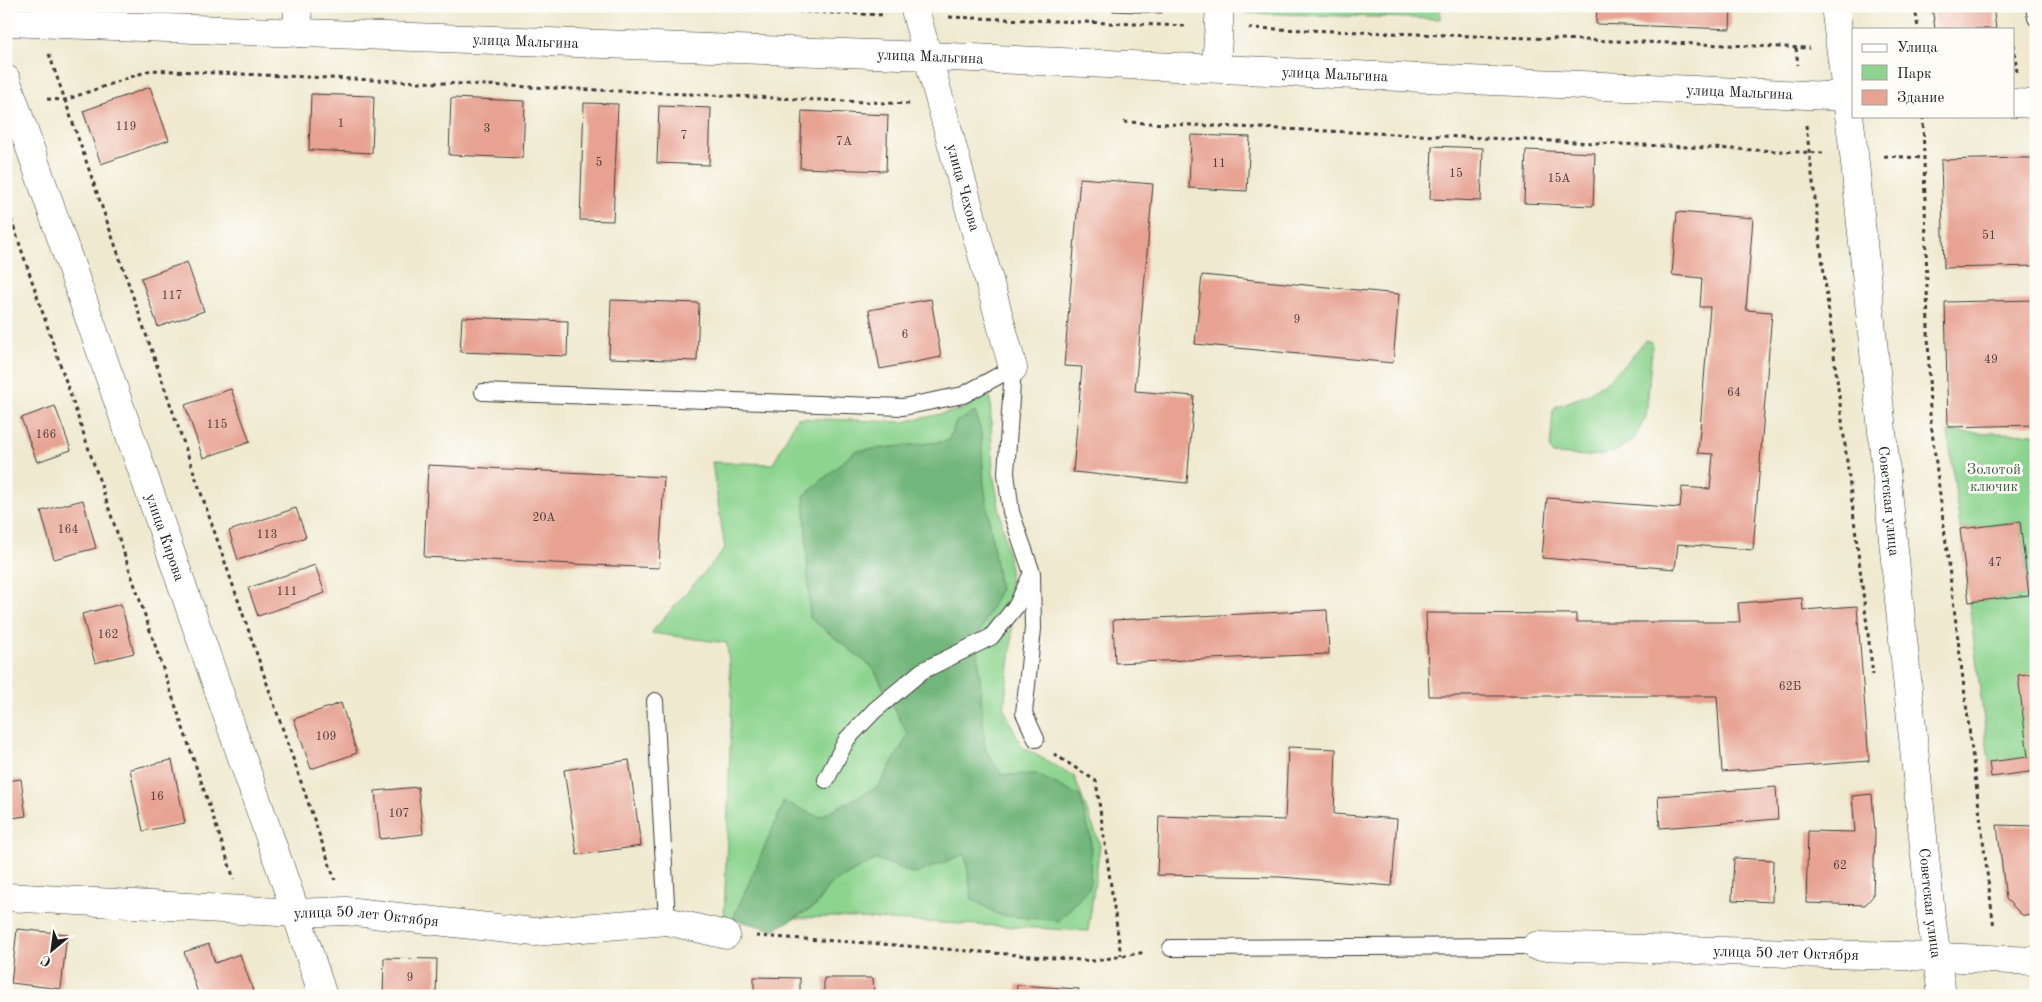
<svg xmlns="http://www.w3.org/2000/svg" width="2042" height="1002" font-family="'Old Standard TT',serif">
	<rect width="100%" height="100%" fill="#fdfcf7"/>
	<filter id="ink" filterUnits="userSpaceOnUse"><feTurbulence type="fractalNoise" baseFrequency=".02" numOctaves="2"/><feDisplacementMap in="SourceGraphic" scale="10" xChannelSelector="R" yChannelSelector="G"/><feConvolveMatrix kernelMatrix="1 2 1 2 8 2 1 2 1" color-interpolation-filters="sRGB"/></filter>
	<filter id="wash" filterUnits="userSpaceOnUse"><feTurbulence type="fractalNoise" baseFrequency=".0096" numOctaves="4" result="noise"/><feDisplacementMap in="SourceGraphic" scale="20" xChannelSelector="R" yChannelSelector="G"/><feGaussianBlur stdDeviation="1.12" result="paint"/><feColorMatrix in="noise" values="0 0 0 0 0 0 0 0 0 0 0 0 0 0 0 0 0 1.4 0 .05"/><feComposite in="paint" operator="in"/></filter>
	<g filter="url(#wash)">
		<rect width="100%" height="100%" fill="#efe9cf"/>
		<g fill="#8cd48f" stroke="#547856">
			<path d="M1246,6H1440V19L1246,13Z"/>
			<path d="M1646,340L1651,342L1652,347L1646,417L1634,439L1613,453L1589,456L1553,454L1550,450L1553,411L1555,407L1584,396L1607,381L1626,363Z"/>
			<path d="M990,394L993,472L1010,568L1012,640L1004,709L1022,747L1074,776L1100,845L1088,931L833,917L724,920L732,696L727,643L651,633L725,549L712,462L773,464L797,418L903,422L961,410Z"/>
			<path d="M1948,432L2036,434V771L1991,777L1969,602L2029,595L2020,522L1960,529Z"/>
		</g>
		<path fill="#71b67a" stroke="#46694b" d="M975,412L981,432L984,485L1000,590L977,638L985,749L1002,775L1036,774L1080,796L1091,839L1090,887L1059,921L999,915L972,899L965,854L915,874L876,859L829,885L816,906L773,930L733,919L782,807L783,801L819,817L879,786L908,735L873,668L810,618L804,496L855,451L948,441L956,422Z"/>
		<g id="blocks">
			<g fill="#e7a292">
				<path d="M1113,6H1162V13L1113,11Z"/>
				<path d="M1597,6H1731L1730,29L1596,24Z"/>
				<path d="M1932,6H1993L1996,29H1935Z"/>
				<path d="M150,87L169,140L101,164L83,111Z"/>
				<path d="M311,94L374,96L372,153L309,150Z"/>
				<path d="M451,98L525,101L523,158L449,155Z"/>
				<path d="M584,103L618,104L613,221L580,220Z"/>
				<path d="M659,106L711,108L709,165L657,163Z"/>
				<path d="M802,111L888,115L886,171L800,168Z"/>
				<path d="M1191,135L1250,137L1247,191L1189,188Z"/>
				<path d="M1432,146L1483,148L1481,201L1430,199Z"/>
				<path d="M1526,150L1595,153L1593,206L1524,203Z"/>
				<path d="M2019,158H2036V266L1944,268L1941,160Z"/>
				<path d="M1080,178L1153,184L1135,391L1194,396L1187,483L1073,472L1082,367L1064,366Z"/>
				<path d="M1677,212L1753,218L1746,310L1772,312L1753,550L1678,544L1675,569L1542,558L1547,498L1680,508L1682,487L1710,489L1713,454L1698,453L1710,307H1700L1702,278L1672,275Z"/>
				<path d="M187,262L204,311L158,327L141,278Z"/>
				<path d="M1202,275L1399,294L1393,363L1195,344Z"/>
				<path d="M931,299L941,357L880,369L869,310Z"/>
				<path d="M611,300L699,303L697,361L609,358Z"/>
				<path d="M2036,300V425L1948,427L1945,302Z"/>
				<path d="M462,317L568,321L567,356L460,352Z"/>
				<path d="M231,389L250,442L203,458L185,405Z"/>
				<path d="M55,406L71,450L37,462L21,418Z"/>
				<path d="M428,465L664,477L659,568L424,557Z"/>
				<path d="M83,500L96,548L54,559L41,511Z"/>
				<path d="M296,508L306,537L238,560L229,531Z"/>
				<path d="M2020,522L2029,595L1969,602L1960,529Z"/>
				<path d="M315,565L325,593L258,616L248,588Z"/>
				<path d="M1802,598L1803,610L1857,606L1869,761L1722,772L1717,696H1429L1426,613L1576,614V622H1740L1738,603Z"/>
				<path d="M121,604L134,653L95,663L82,614Z"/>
				<path d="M1327,610L1329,654L1115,663L1113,620Z"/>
				<path d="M2036,673V771L1991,777L1989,762L2028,757L2018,675Z"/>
				<path d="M341,703L357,753L311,769L294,719Z"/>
				<path d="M1288,747L1336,749L1334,814L1397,819L1392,886L1280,877L1157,875L1159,816L1285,820Z"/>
				<path d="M172,760L185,823L143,831L130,769Z"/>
				<path d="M629,760L641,846L577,855L564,770Z"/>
				<path d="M21,779L26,816L6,819V781Z"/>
				<path d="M418,787L423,834L380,839L375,791Z"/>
				<path d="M1776,787L1778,819L1660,828L1658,796Z"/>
				<path d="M1872,794L1875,833L1873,896L1865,905L1806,903L1808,831L1855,832L1852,796Z"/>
				<path d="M1997,825L2036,826V916L2022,915L2006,899Z"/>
				<path d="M1734,858L1773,860L1772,902L1732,900Z"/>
				<path d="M17,929L67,934L61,989L11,983Z"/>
				<path d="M209,944L215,963L240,954L255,996H199L184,952Z"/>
				<path d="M384,958L437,959L436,996H383Z"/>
				<path d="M754,977L800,978V996H754Z"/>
				<path d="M824,978H873L874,996H824Z"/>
				<path d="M1017,985L1079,989L1078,996H1016Z"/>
			</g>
		</g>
	</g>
	<g filter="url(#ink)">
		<use href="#blocks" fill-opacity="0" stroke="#3c3b37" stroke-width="1"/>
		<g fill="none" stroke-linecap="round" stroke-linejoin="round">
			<g stroke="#3c3b37" stroke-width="18">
				<g id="lane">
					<path d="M2034,6L2036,18"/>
					<path d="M1013,368L1006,473L1011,512L1032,573L1033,629L1024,713L1036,739"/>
					<path d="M483,392L903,407L963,395L1013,368"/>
					<path d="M655,701L667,921"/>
					<path d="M826,780L847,739L875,710L922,671L991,637L1017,605L1030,577"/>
					<path d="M1171,948L1536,946"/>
				</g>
			</g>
			<g stroke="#3c3b37" stroke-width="29">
				<g id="street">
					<path d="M297,6L299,33"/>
					<path id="s1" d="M914,6L1013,368"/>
					<path id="s2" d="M6,22L927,56L1853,97"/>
					<path d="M1216,68L1220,6"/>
					<path id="s3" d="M6,79L296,913L323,996"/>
					<path d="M2013,103L2036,104"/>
					<path id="s4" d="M6,897L296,913L346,911L534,932L667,921L726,935"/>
					<path id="s5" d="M1536,946L1937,957"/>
				</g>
			</g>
			<g stroke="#3c3b37" stroke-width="29">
				<path id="secondary" d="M1937,957L2036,961"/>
			</g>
			<g stroke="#3c3b37" stroke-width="29">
				<g id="primary">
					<path id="s6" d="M1835,6L1854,154L1931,916L1942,996"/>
				</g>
			</g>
			<g stroke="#3c3b37" stroke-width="3" stroke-dasharray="4 4" stroke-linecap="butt">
				<path d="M654,6L886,15"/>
				<path d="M1915,6L1918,29"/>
				<path d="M949,17L1188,26"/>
				<path d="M1249,28L1810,48"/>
				<path d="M2013,36L2017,73"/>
				<path d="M1796,48L1798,65"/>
				<path d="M49,54L335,880"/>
				<path d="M47,99L65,100L151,70L910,104"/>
				<path d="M1923,116L1930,415L1994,928"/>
				<path d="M1124,122L1823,153"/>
				<path d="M1806,125L1873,675"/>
				<path d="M1884,156L1924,158"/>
				<path d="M6,204L234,879"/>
				<path d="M1054,754L1096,781L1121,956"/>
				<path d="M756,936L882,944L1093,961L1146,952"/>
			</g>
			<use href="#lane" stroke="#fff" stroke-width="16"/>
			<use href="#street" stroke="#fff" stroke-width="28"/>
			<use href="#secondary" stroke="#fff" stroke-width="28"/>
			<use href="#primary" stroke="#fff" stroke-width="28"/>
		</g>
	</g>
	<g text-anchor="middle" stroke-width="5" stroke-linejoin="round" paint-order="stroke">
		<g font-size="12" fill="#4f3e3a">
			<text x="341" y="127">1</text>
			<text x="126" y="130">119</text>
			<text x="487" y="132">3</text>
			<text x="684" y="139">7</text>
			<text x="844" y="145">7А</text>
			<text x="599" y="166">5</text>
			<text x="1219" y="167">11</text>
			<text x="1456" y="177">15</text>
			<text x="1559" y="182">15А</text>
			<text x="1989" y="239">51</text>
			<text x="172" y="299">117</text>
			<text x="1297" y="323">9</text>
			<text x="905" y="338">6</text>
			<text x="1991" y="363">49</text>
			<text x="1734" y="396">64</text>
			<text x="217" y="428">115</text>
			<text x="46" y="438">166</text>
			<text x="544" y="521">20А</text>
			<text x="68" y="533">164</text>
			<text x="267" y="538">113</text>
			<text x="1995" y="566">47</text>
			<text x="287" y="595">111</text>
			<text x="108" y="638">162</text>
			<text x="1790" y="690">62Б</text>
			<text x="326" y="740">109</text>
			<text x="157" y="800">16</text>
			<text x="399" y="817">107</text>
			<text x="1840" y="869">62</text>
			<text x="410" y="981">9</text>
		</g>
		<g font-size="15" fill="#1c1c1c" stroke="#fdfcf7">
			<text dy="5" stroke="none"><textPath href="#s2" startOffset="520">улица Мальгина</textPath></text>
			<text dy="5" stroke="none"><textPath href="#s2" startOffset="925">улица Мальгина</textPath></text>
			<text dy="5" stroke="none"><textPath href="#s2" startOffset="1330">улица Мальгина</textPath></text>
			<text dy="5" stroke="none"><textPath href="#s2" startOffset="1735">улица Мальгина</textPath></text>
			<text dy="5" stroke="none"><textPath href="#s1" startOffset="188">улица Чехова</textPath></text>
			<text dy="5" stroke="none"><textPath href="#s6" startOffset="498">Советская улица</textPath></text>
			<text dy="5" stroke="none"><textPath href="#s3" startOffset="485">улица Кирова</textPath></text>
			<text dy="5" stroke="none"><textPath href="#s6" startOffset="902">Советская улица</textPath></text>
			<text dy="5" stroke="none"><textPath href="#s4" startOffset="361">улица 50 лет Октября</textPath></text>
			<text dy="5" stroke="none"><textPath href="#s5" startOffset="250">улица 50 лет Октября</textPath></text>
		</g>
		<g font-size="15" fill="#435c44" stroke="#fdfcf7">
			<text x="1994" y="474">Золотой<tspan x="1994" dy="17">ключик</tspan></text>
		</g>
	</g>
	<rect width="2042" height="1002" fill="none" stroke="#fdfcf7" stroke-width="25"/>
	<rect x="1852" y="28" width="162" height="90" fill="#fdfcf7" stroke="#a3a29f"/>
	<rect x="1862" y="44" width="25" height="8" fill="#ffffff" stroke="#a3a29f"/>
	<text x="1897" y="52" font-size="15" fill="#1c1c1c">Улица</text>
	<rect x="1862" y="65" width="25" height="15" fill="#8cd48f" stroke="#a3a29f"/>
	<text x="1897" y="78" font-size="15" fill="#1c1c1c">Парк</text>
	<rect x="1862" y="90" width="25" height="15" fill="#e7a292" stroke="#a3a29f"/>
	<text x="1897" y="102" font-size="15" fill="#1c1c1c">Здание</text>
	<g transform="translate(52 950) rotate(209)" stroke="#fdfcf7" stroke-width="4" paint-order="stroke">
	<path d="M0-4L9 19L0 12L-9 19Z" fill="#1c1c1c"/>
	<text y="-8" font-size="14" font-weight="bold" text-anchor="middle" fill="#1c1c1c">С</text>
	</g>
</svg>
